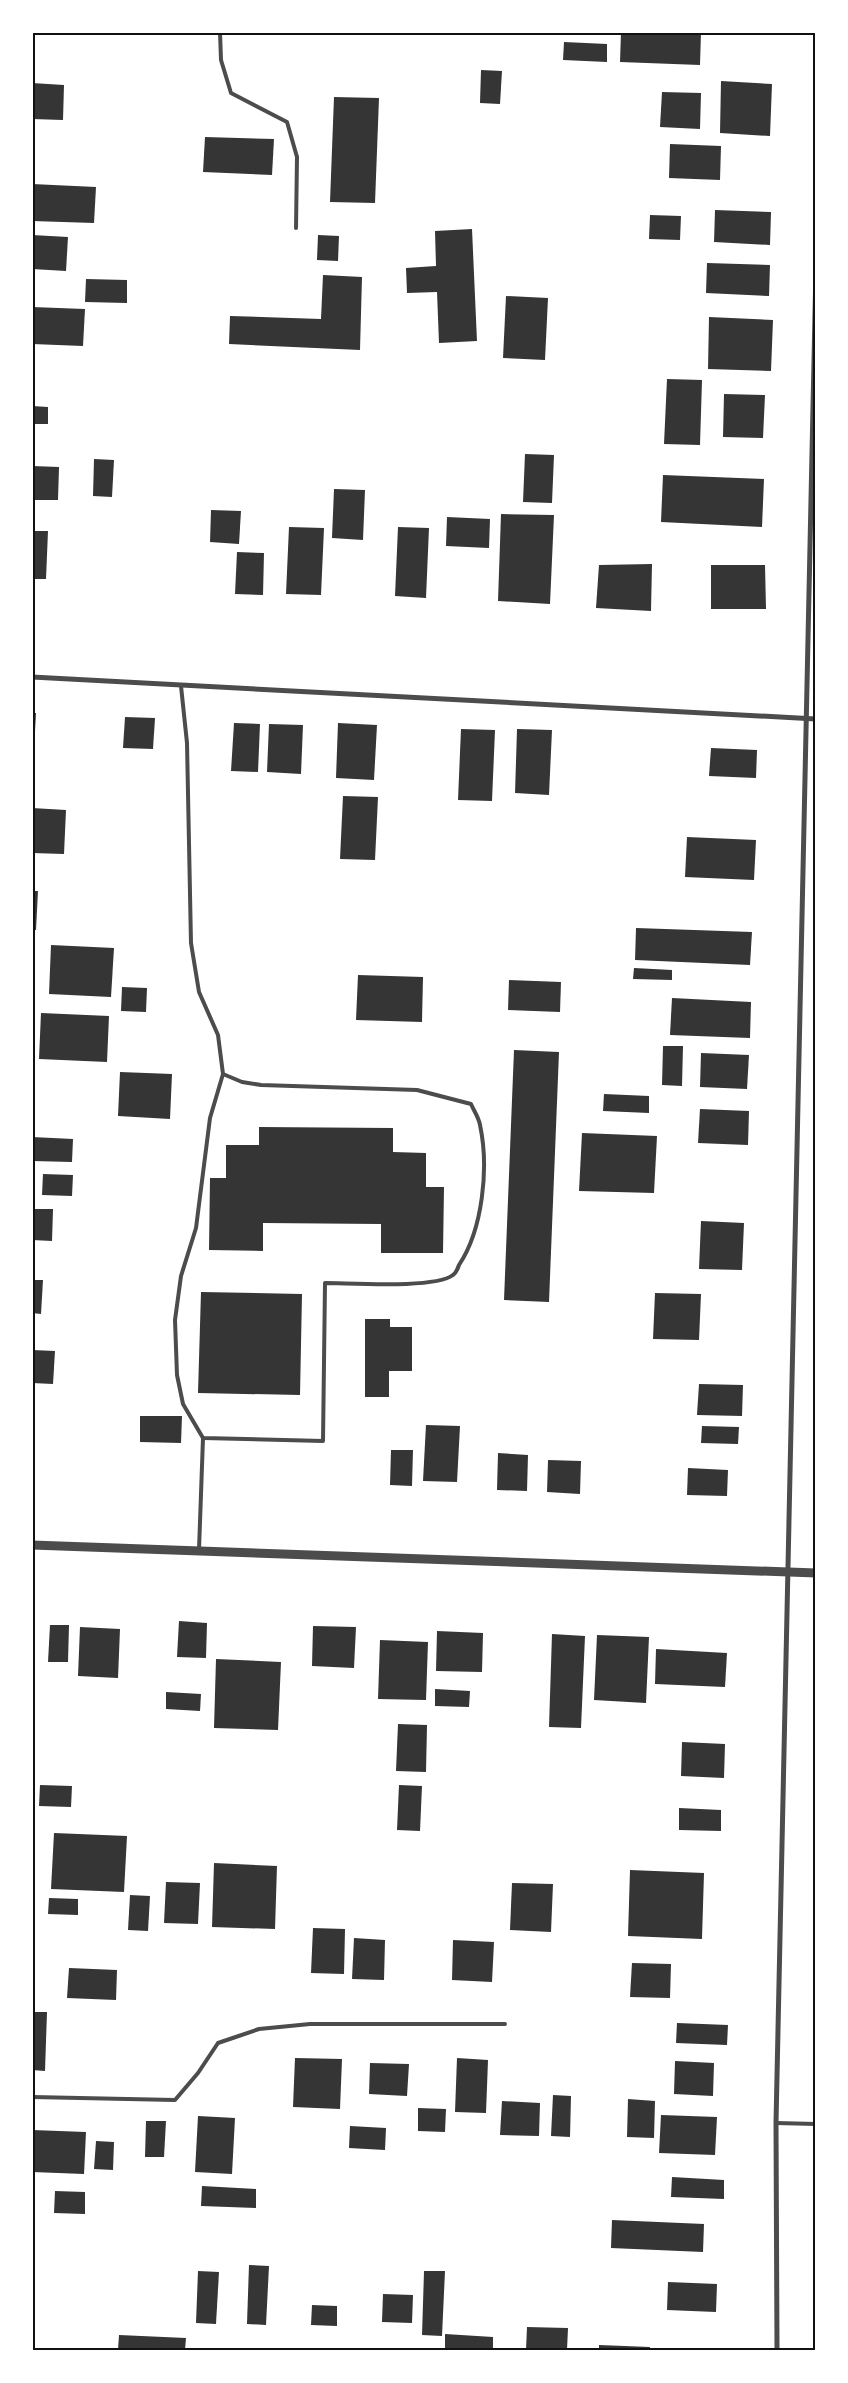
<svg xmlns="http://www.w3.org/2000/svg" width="848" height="2383" font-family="'PT Sans Narrow',sans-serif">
	<rect width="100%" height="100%" fill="#fff"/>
	<g fill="#353535">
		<path d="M621,32H701L700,65L620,62Z"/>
		<path d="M564,42L607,44V62L563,60Z"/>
		<path d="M481,70L502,71L500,104L480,103Z"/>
		<path d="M721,81L772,84L770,136L720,133Z"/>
		<path d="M32,83L64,85L63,120L32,119Z"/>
		<path d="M662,92L701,93L700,129L660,127Z"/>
		<path d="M334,97L379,98L375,203L330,202Z"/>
		<path d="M205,137L274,139L272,175L203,172Z"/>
		<path d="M670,144L721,146L720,180L669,178Z"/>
		<path d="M32,184L96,187L94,223L32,221Z"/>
		<path d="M715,210L771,212L770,245L714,242Z"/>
		<path d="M650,215L681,216L680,240L649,239Z"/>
		<path d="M472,229L477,341L439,343L437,292L407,293L406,268L436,266L435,231Z"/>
		<path d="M32,235L68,237L66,271L32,269Z"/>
		<path d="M318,235L339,236L338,261L317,260Z"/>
		<path d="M707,263L770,265L769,296L706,293Z"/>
		<path d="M323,275L362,277L360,350L229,344L230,316L321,319Z"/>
		<path d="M86,279L127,280V303L85,302Z"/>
		<path d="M506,296L548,298L545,360L503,358Z"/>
		<path d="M32,307L85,309L83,346L32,344Z"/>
		<path d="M709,317L773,320L771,371L708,369Z"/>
		<path d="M667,379L702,380L700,445L664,444Z"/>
		<path d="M724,394L765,395L763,438L723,437Z"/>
		<path d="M32,406L48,407V424H32Z"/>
		<path d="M525,454L554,455L552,503L523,502Z"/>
		<path d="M94,459L114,460L112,497L93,496Z"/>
		<path d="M32,466L59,467L58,500H32Z"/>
		<path d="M663,475L764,479L762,527L661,522Z"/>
		<path d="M334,489L365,490L363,540L332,538Z"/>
		<path d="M211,510L241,511L239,544L210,542Z"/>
		<path d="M501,514L554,515L550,604L498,601Z"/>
		<path d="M447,517L490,519L489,548L446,546Z"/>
		<path d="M289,527L324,528L321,595L286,594Z"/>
		<path d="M398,527L429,528L426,598L395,596Z"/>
		<path d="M32,531H48L46,579H32Z"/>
		<path d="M237,552L264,553L263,595L235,594Z"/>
		<path d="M652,564L651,611L596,608L599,565Z"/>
		<path d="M711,565H765L766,609H711Z"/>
		<path d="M32,713H36L34,749H32Z"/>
		<path d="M125,717L155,718L153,749L123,748Z"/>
		<path d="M234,723L260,724L258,772L231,771Z"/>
		<path d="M338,723L377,725L374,780L336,778Z"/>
		<path d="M269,724L303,725L301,774L267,772Z"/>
		<path d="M461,729L495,730L492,801L458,800Z"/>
		<path d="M517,729L552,730L549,795L515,793Z"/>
		<path d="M711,748L757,750L756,778L709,776Z"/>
		<path d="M343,796L378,797L375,860L340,859Z"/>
		<path d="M32,808L66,810L64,854L32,853Z"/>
		<path d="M687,837L756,840L754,880L685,877Z"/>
		<path d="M32,891H38L36,930H32Z"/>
		<path d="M636,928L752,932L750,965L635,960Z"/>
		<path d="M51,945L114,948L111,997L49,994Z"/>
		<path d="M634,968L672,970V980L633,979Z"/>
		<path d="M358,975L423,977L422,1022L356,1020Z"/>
		<path d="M509,980L561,982L560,1012L508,1010Z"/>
		<path d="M122,987L147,988L146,1012L121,1011Z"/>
		<path d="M672,998L751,1002L750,1038L670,1035Z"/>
		<path d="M41,1013L109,1016L107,1062L39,1059Z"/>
		<path d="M663,1046H683L682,1086L662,1085Z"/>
		<path d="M514,1050L559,1052L549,1302L504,1300Z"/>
		<path d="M701,1053L749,1055L747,1089L700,1087Z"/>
		<path d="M120,1072L172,1074L170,1119L118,1116Z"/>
		<path d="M604,1094L649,1096V1113L603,1111Z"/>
		<path d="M700,1109L749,1111L748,1145L698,1143Z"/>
		<path d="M259,1127L393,1128V1152L426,1153V1187H444L443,1253H381V1224L263,1223V1251L209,1250L210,1178H226V1145H259Z"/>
		<path d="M582,1133L657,1136L654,1193L579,1191Z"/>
		<path d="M32,1137L73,1139L72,1162L32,1161Z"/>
		<path d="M43,1174L73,1175L72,1196L42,1195Z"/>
		<path d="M32,1209H53L52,1241L32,1240Z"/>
		<path d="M701,1221L744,1223L742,1270L699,1269Z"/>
		<path d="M32,1280H43L41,1314L32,1313Z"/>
		<path d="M201,1292L302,1294L300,1395L198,1393Z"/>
		<path d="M655,1293L701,1294L699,1340L653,1339Z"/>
		<path d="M365,1319H390V1327H412V1371H389V1397H365Z"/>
		<path d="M32,1350L55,1351L53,1384L32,1383Z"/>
		<path d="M699,1384L743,1385L742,1416L697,1415Z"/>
		<path d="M140,1416H182L181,1443L140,1442Z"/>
		<path d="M426,1425L460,1426L457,1482L423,1481Z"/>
		<path d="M702,1426L739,1427L738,1444L701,1443Z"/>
		<path d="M391,1450H413L412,1486L390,1485Z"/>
		<path d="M498,1453L528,1455L527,1491L497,1490Z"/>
		<path d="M548,1460L581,1461L580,1494L547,1492Z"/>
		<path d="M688,1468L728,1470L727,1496L687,1495Z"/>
		<path d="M179,1621L207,1623L206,1658L177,1657Z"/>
		<path d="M50,1625H69L68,1662H48Z"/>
		<path d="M313,1626L356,1627L354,1668L312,1666Z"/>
		<path d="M80,1627L120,1629L118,1678L78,1676Z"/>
		<path d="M437,1631L483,1633L482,1672L436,1671Z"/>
		<path d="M552,1634L585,1636L581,1728L549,1727Z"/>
		<path d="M597,1635L649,1637L646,1703L594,1700Z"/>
		<path d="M380,1640L428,1642L426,1700L378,1699Z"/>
		<path d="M656,1649L727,1653L725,1687L655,1684Z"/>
		<path d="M216,1659L281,1662L278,1730L214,1728Z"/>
		<path d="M435,1689L470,1691L469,1707L435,1706Z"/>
		<path d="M166,1692L201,1694L200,1711L166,1709Z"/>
		<path d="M398,1724L427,1725L426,1772L396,1771Z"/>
		<path d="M682,1742L725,1744L724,1778L681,1776Z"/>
		<path d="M40,1785L72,1786L71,1807L39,1806Z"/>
		<path d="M399,1785L422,1786L420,1831L397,1830Z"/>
		<path d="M679,1808L721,1810V1831L679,1830Z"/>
		<path d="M54,1833L127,1836L124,1892L51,1889Z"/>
		<path d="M214,1863L277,1866L275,1929L212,1927Z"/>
		<path d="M630,1870L704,1873L702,1939L628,1936Z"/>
		<path d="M166,1882L200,1883L198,1924L164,1923Z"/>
		<path d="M512,1883L553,1884L551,1932L510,1930Z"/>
		<path d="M130,1895L150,1896L148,1931L128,1930Z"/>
		<path d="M49,1898L78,1899V1915L48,1914Z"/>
		<path d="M313,1928L345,1929L344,1974L311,1973Z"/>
		<path d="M354,1938L385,1940L384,1980L352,1979Z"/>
		<path d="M453,1940L494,1942L492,1982L452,1980Z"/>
		<path d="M632,1963L671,1964L670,1998L630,1997Z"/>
		<path d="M69,1968L117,1970L116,2000L67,1998Z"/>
		<path d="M32,2012H47L45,2071L32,2070Z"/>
		<path d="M677,2023L728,2025L727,2045L676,2043Z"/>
		<path d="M295,2058L342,2059L340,2109L293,2107Z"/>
		<path d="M457,2058L488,2060L486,2113L455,2112Z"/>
		<path d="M675,2061L714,2063L713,2096L674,2094Z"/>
		<path d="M370,2063L409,2064L407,2096L369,2094Z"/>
		<path d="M553,2095L571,2096L570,2137L551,2136Z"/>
		<path d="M628,2099L655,2101L654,2138L627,2137Z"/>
		<path d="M502,2101L540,2103L539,2136L500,2135Z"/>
		<path d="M418,2108L446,2109L445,2132L418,2131Z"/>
		<path d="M661,2115L717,2117L715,2155L659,2153Z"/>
		<path d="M198,2116L235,2118L232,2174L195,2172Z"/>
		<path d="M146,2121H166L164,2157H145Z"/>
		<path d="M350,2126L386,2128L385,2150L349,2148Z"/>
		<path d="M32,2130L86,2132L84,2174L32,2172Z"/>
		<path d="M96,2141L114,2142L113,2170L94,2169Z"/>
		<path d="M672,2177L724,2180V2199L671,2197Z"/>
		<path d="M202,2186L256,2189V2208L201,2206Z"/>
		<path d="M55,2191L85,2192V2214L54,2213Z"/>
		<path d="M612,2220L704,2224L703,2252L611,2248Z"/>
		<path d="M249,2265L269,2266L266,2325L247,2324Z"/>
		<path d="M198,2271L219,2272L216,2324L196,2323Z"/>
		<path d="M424,2271H445L442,2336L422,2335Z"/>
		<path d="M668,2282L717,2284L716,2312L667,2310Z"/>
		<path d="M383,2294L413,2295L412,2323L382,2322Z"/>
		<path d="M312,2305L337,2306V2326L311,2325Z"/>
		<path d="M527,2327L568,2328L567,2350H526Z"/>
		<path d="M445,2334L493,2337V2350H445Z"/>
		<path d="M119,2335L186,2338L185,2350H118Z"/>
		<path d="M599,2345L650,2347V2350H599Z"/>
	</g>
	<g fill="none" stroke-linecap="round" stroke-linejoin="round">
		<g stroke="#4c4c4c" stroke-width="4">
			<path d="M220,32L221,60L231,93L287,122L297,157L296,228"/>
			<path d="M181,686L187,743L191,943L199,992L218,1035L223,1074L242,1082L261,1085L417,1090L471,1104C474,1111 479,1118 480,1125C489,1167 483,1229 459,1265C458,1268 456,1273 453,1275C435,1289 350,1283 325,1283L323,1441L203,1438L183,1404L177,1375L175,1320L181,1276L196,1228L210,1118L223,1074"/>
			<path d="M199,1550L203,1438"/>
			<path d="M32,2097L175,2100L198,2073L218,2043L259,2029L310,2024H505"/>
			<path d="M776,2123L816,2124"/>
		</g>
		<g stroke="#4c4c4c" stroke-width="5">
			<path d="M32,677L816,719"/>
			<path d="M777,2350L776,2123L816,268"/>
		</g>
		<path stroke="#4c4c4c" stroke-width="9" d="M32,1545L816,1573"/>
	</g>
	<rect width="848" height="2383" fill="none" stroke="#ffffff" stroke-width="68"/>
	<rect x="34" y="34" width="780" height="2315" fill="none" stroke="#111" stroke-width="2"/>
</svg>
